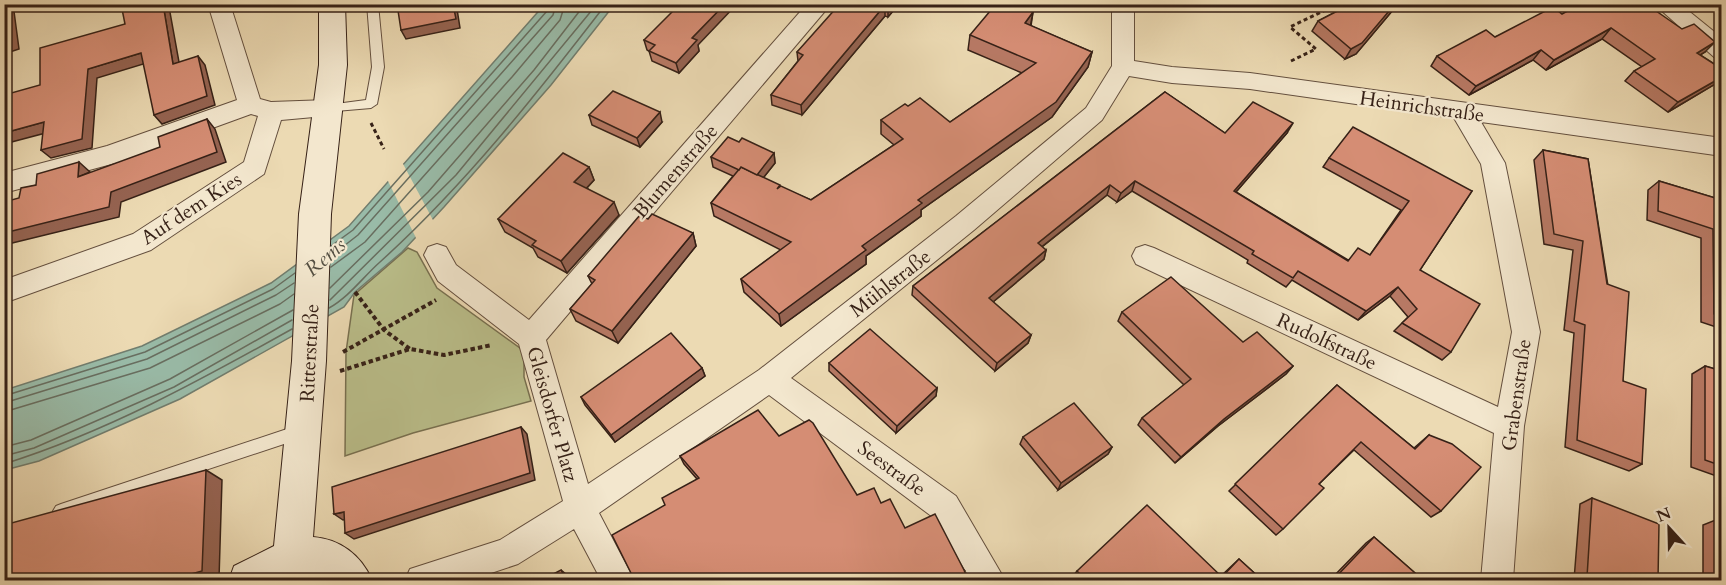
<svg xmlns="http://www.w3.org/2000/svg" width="1726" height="585" font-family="Cardo,serif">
	<rect width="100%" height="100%" fill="#ecdab3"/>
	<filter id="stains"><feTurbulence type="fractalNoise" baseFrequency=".00333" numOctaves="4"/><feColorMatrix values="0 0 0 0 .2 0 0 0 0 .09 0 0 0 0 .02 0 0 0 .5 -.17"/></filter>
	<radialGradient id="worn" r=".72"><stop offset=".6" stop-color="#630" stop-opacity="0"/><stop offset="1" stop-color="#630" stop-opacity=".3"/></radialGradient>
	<path fill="#babe8a" stroke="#787050" stroke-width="1.5" d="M408,248L417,252L437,288L524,351V377L531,401L413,433L345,456L346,352L354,295Z"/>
	<path fill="#99bba8" stroke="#717d6e" stroke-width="1.5" d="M544,5H614L551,85L444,207L402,252L355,292L344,307L180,399L39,461L5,470V390L142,346L271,283L349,226Z"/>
	<path fill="#ecdab3" d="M402,162L434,222L417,240L387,179Z"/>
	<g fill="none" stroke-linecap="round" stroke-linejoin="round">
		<g stroke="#686e60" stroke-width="1.5">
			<path d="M331,246L353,230L547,11L548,4"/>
			<path d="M331,256L358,235L553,15L556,4"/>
			<path d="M331,267L365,242L512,77L560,20L565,4"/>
			<path d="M330,288L428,192L534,70L585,4"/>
			<path d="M330,300L456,175L597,4"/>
			<path d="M329,308C349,297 363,277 380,262C465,185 536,95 606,4"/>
			<path d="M4,396L145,352L273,289L295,273"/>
			<path d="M4,403L147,359L276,295L294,283"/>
			<path d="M4,412L150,368L280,304L294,294"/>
			<path d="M4,447L31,440L170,379L293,310"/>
			<path d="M4,456L34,448L174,387L292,320"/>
			<path d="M4,464C106,432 199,381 292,329"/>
		</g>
		<g stroke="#644f3e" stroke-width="2">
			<g id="lane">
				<path d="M367,4H378L384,67L377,104L371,108L324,112L322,109L324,106L328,105L366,100L372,67Z"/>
				<path d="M302,424L307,426L309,431L307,436L302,438L61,518L56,516L53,511L56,506L61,504Z"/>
			</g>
		</g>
		<g stroke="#644f3e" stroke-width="2">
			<g id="street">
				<path d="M208,4H230L260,99L271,102L328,100L336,103L340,109L336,115L281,120L264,174L151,250L4,303V280L133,234L244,162L258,116L251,114L119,162L4,193V173L107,146L237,100Z"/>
				<path d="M807,4H831L546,340L588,484L759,370L956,216L1086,108L1112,66V4H1134V61L1172,67L1250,73L1722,138V156L1481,122L1505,163L1540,332L1524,426L1513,580H1481L1494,433L1136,264L1132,256L1136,248L1145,245L1154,248L1498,407L1512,332L1481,164L1454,118L1250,89L1172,83L1129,76L1102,120L974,230L791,378L956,496L1005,580H971L934,518L769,395L599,513L634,580H601L574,529L518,564L470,580H405L410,569L500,540L563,501L519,344L438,281L424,255L428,247L437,244L446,247L456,265L529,320Z"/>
				<path d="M1654,4H1680L1722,38V59L1714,57Z"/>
			</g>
		</g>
		<g stroke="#362117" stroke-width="2">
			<path id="secondary" d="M319,4H345L347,65L331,214L326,361L313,537C340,539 361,555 372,580H326L316,576L285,580H229L234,566L274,546L292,361L299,214L319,65Z"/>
		</g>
		<g stroke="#362117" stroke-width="3" stroke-dasharray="4 3" stroke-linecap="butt">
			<path d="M1291,61L1316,49L1290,27L1338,4"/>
			<path d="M371,123L384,149"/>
		</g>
		<g stroke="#362117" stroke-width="4" stroke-dasharray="4.5 3" stroke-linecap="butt">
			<path d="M355,292L384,330L410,349"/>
			<path d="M343,352L436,300"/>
			<path d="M340,371L410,349L444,355L492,345"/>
		</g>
		<use href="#lane" fill="#f3e7ce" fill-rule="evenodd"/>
		<use href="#street" fill="#f3e7ce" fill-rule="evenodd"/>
		<use href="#secondary" fill="#f3e7ce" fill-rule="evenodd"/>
	</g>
	<g fill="#b77964" stroke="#362117" stroke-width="1.5">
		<path d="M899,4L888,17L885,16L802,115L772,105L771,95L798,61L797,52L843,8Z"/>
		<path d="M1351,4H1398L1356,54L1345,59L1312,31L1318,21Z"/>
		<path d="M1422,4H1438L1428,9Z"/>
		<path d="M1033,12L1031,26L1092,52L1088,67L1052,117L921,210V216L866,256V264L781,326L744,292L741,279L781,250L714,216L711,203L733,176L713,167L711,157L739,142L774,153L775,163L763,178L780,187L811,200L894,145L881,134V120L908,106L950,122L1022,73L968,50L970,35Z"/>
		<path d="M1562,14L1705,52L1700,55L1722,69V79L1717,83L1668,112L1625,81L1634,71L1642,67L1602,39L1546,70L1533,60L1469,95L1431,66L1437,56L1495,37Z"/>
		<path d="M644,40L698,45L699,51L679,73L652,61L649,51L647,50Z"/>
		<path d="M1165,92L1225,133H1287L1236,192L1348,260L1370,255L1401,210L1323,167L1329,158L1472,191L1420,270L1451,352L1442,360L1394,331L1408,317L1390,296L1358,320L1292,280L1286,287L1247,263L1248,260L1132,191L1117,202L1107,195L1042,247L1046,250L1044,259L993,302L1031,335L1028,343L995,371L912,295L913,286Z"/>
		<path d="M589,115L662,122L640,147L592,125Z"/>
		<path d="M1543,150L1588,159L1623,381L1642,464L1629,471L1565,447L1574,333L1564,330L1573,250L1544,244L1534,160Z"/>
		<path d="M589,167L594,180L587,188L619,215L567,273L538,257L533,248L505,232L498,219Z"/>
		<path d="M1659,181L1722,200V329L1701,322V238L1647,220L1648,190Z"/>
		<path d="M648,219L693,233L696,246L618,343L576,321L570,309L592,284L588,276Z"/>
		<path d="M1122,312L1243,342L1293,366L1286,374L1218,426L1175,463L1138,425L1142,418L1184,385L1118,321Z"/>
		<path d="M829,363L937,388L936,396L896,433L829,371Z"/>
		<path d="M1705,366L1722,371V478L1691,467L1692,374Z"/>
		<path d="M702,368L705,376L615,442L585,405L581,397Z"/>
		<path d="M1337,385L1414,448L1429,435L1441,511L1431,517L1354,450L1319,484L1283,529L1276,535L1229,491Z"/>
		<path d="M779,436L857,495L881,503L905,528L964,570L631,573L665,505L697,479L684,464L680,456Z"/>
		<path d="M1023,437L1112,447L1108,454L1058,490L1020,444Z"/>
		<path d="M1592,498L1658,580H1574L1580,504Z"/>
		<path d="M1718,519L1722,580H1703V525Z"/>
		<path d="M1374,537L1423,580H1330L1366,543Z"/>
		<path d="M1239,559L1262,580H1077L1073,576L1077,571L1221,576Z"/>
	</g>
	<g fill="#956351" stroke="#362117" stroke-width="1.5">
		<path d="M5,4H13L19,49L4,54Z"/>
		<path d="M163,4H176L169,7L181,73L173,64Z"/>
		<path d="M453,4H475L457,9L460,28L406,39L401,30Z"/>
		<path d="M725,4H737L698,45L699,51L679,73L676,63L692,38Z"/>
		<path d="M890,4H899L888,17V7Z"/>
		<path d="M1395,4H1398L1356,54L1345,59L1351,49Z"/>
		<path d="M1431,4H1438L1428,9Z"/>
		<path d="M885,5V16L802,115L801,105Z"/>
		<path d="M1033,12L1030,28L1025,23Z"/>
		<path d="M1611,28L1602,39L1546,70L1554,60Z"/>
		<path d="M1715,42L1705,52L1687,63L1697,53Z"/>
		<path d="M1541,50L1533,60L1469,95L1476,86Z"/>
		<path d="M1092,52L1088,67L1052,117L921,210V216L866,256V264L781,326L779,314L918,200Z"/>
		<path d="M141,53L150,62L97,78L92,148L51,158L41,150L88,69Z"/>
		<path d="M198,56L205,65L215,105L162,124L154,115Z"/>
		<path d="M1722,77V79L1717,83L1668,112L1678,102Z"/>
		<path d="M660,112L662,122L640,147L637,138Z"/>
		<path d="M207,119L215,129L226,162L121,202L119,217L4,245V233L111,192Z"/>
		<path d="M44,122L53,131L4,144V133Z"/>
		<path d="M1293,123L1287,133L1229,200L1234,191Z"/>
		<path d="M774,153L775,163L756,187L754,177Z"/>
		<path d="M79,162L90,172L78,177Z"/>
		<path d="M589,167L594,180L580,195L574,182Z"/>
		<path d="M1135,181L1132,191L1117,202L1121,193Z"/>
		<path d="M1110,185L1107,195L1035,252L1038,243Z"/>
		<path d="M614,202L619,215L567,273L561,261Z"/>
		<path d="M693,233L696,246L618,343L612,331Z"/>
		<path d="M1046,250L1044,259L987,307L989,298Z"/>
		<path d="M1398,287L1390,296L1358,320L1366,311Z"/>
		<path d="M1031,335L1028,343L995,371L997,363Z"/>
		<path d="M1293,366L1286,374L1218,426L1175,463L1181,457L1224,419Z"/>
		<path d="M702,368L705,376L615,442L611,435Z"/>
		<path d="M937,388L936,396L896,433L897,426Z"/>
		<path d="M521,427L527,434L535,480L354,539L345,533Z"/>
		<path d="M1112,447L1108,454L1058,490L1061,483Z"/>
		<path d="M206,470L222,480L219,579L215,580H170Z"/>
		<path d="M344,512L352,518L343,520L334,514Z"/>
		<path d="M561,570L567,575L569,580H567Z"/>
	</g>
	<g fill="#d58d74" stroke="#362117" stroke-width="1.5">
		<path d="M4,4H5L10,40L4,42Z"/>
		<path d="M121,4H163L173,64L198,56L207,96L154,115L141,53L88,69L82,139L41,150L44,122L4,133V95L40,85V48L125,24Z"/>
		<path d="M397,4H453L456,19L401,30Z"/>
		<path d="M680,4H725L692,38L697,40L676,63L649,51L655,45L644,40Z"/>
		<path d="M846,4H890L888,7L885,5L801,105L771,95L803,55L797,52L838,6L843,8Z"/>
		<path d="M996,4H1014L1033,12L1025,23L1092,52L1056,102L918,200L922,203L862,246L866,250L779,314L741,279L791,242L711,203L741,167L780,185L777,189L781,186L811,200L903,139L881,120L905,104L908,106L920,98L950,122L1036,63L970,35Z"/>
		<path d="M1351,4H1395L1362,43L1351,49L1318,21Z"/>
		<path d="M1580,4H1646L1682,29L1694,24L1715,42L1697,53L1722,69V77L1678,102L1634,71L1655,59L1611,28L1554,60L1541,50L1476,86L1437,56L1486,30L1495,37L1553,7L1562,14Z"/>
		<path d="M613,91L660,112L637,138L589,115Z"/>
		<path d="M1165,92L1225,133L1253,102L1293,123L1234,191L1348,261L1358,248L1370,255L1409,201L1329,158L1353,127L1472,191L1420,270L1480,304L1451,352L1402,323L1417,309L1398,287L1366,311L1298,271L1293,278L1252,254L1254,251L1135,181L1121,193L1110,185L1038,243L1046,250L989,298L1031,335L997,363L913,286Z"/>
		<path d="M207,119L217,152L111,192L109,207L4,233V202L19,198L21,188L36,185L37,174L79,162L78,177L160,147L158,137Z"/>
		<path d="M728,137L739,142L742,138L774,153L757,175L741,167L739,170L711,157Z"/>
		<path d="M1543,150L1588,159L1607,284L1629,292L1623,381L1646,389L1642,464L1577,440L1585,325L1574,321L1583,241L1554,234Z"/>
		<path d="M563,153L589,167L574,182L614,202L561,261L532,245L536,241L498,219Z"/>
		<path d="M1659,181L1722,200V316L1714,314L1713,229L1658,211Z"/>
		<path d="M652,214L693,233L612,331L570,309L595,280L588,276L640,215L648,219Z"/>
		<path d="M1171,277L1243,342L1257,332L1293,366L1224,419L1181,457L1142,418L1191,379L1122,312Z"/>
		<path d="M870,329L937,388L897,426L829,363Z"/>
		<path d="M671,333L702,368L611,435L581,397Z"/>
		<path d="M1705,366L1722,371V466L1705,460Z"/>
		<path d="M1337,385L1415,449L1429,435L1452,444L1481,467L1441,511L1361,442L1319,484L1324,488L1283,529L1235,484Z"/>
		<path d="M1074,403L1112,447L1061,483L1023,437Z"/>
		<path d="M758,410L779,436L809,420L813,423L857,495L874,488L881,503L890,499L905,528L935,514L964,570L968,580H630L628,576L631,573L612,535L665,505L662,498L699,478L680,456Z"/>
		<path d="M521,427L530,473L345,533L344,512L334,514L332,487Z"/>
		<path d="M206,470L202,571L170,580H4V525Z"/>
		<path d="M1592,498L1659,524L1658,580H1595L1587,577Z"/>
		<path d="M1147,505L1222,577L1239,559L1262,580H1086L1077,571Z"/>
		<path d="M1718,519L1722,521V580H1718Z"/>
		<path d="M1374,537L1423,580H1333Z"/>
		<path d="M561,570L567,580H542Z"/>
	</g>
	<g text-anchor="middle" stroke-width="4.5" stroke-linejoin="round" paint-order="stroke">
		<g font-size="20" fill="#362117" stroke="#f3e7ce">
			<text transform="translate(1422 106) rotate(8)" y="7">Heinrichstraße</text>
			<text transform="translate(675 171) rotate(-49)" y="7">Blumenstraße</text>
			<text transform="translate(191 208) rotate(-33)" y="7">Auf dem Kies</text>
			<text transform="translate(890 283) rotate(-38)" y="7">Mühlstraße</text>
			<text transform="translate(1327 341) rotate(25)" y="7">Rudolfstraße</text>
			<text transform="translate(309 353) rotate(-87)" y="7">Ritterstraße</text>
			<text transform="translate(1516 395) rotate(-82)" y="7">Grabenstraße</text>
			<text transform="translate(553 414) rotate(74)" y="7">Gleisdorfer Platz</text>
			<text transform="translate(892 468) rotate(36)" y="7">Seestraße</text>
		</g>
		<g font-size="21" font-style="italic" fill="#544f42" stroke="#f3e7ce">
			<text transform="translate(325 257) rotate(-41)" y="7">Rems</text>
		</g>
	</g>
	<rect width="1726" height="585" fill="none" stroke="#ecdab3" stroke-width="24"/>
	<rect x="6" y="6" width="1714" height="573" fill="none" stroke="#362117" stroke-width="3"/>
	<rect x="12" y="12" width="1702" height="561" fill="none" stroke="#362117" stroke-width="1.5"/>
	<g transform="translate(1669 528) rotate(338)" stroke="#f3e7ce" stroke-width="4.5" paint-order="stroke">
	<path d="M0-4.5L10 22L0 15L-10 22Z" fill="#362117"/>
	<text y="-9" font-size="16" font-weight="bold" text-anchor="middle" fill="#362117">N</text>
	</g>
	<rect width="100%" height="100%" filter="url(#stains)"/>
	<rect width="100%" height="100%" fill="url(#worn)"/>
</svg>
